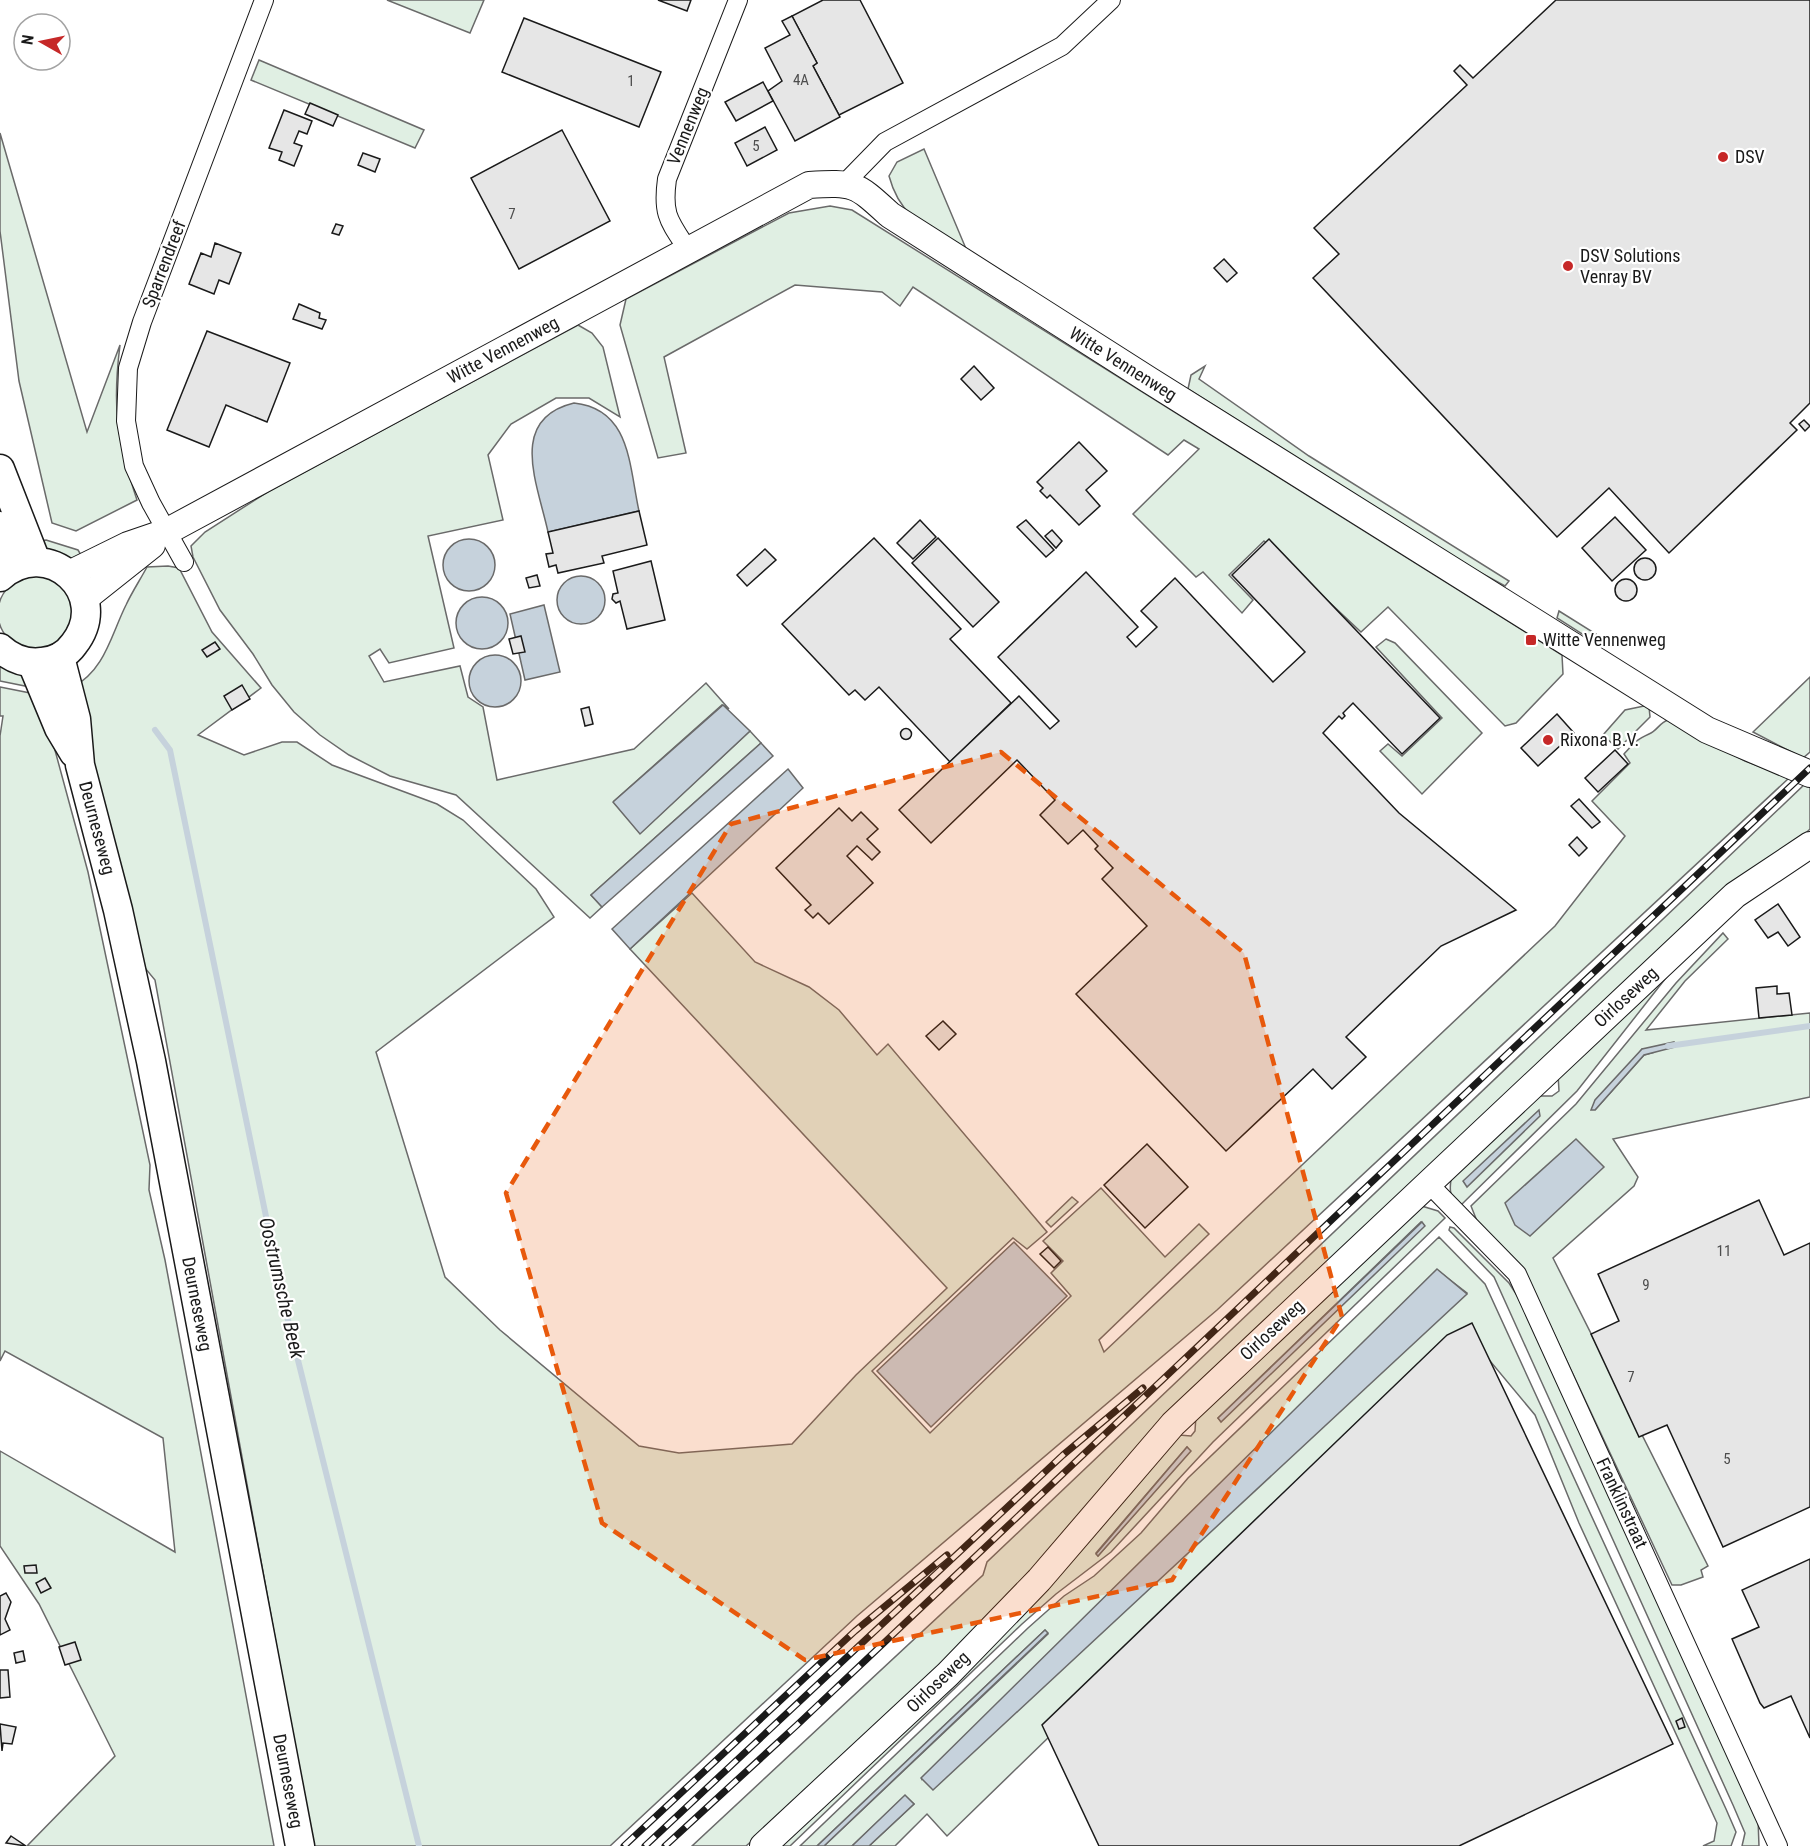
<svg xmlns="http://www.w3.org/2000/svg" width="1810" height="1846" font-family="'Roboto Condensed',sans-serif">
	<rect width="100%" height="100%" fill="#fff"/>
	<g fill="#e0efe3" stroke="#6a6a6a" stroke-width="1.5" fill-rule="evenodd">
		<path d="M387,0H484L470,33Z"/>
		<path d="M259,60L424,130L415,148L251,80Z"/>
		<path d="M0,133L87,432L120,345C112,408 117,440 137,500L76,531L52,523L19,381L0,231Z"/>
		<path d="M924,149L967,251C930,228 901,221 889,176L897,162Z"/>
		<path d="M830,206L852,210L1562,655L1563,674L1516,723L1505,726L1388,607L1361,632L1264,541L1229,575L1253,600L1242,613L1203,572L1196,577L1133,514L1199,449L1184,440L1168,455L913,287L900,306L882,292L795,285L664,357L686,453L658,458L620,325L626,299L789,213Z"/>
		<path d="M578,325L592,333L603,347L620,417L589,398H556L511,424L488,455L503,520L428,536L454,648L389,663L380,649L369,656L384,682L460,666L468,697L483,707L497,780L634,749L706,683L729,709L722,705L614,801L640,833L750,731L761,743L591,895L602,907L590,918L456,795L390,776L349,755L320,735L294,712L272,685L253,654L220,610L193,557L191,546L205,532L269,491Z"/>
		<path d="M1205,366L1199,379L1309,456L1509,581L1505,586L1472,568L1188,389L1191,375Z"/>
		<path d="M46,540L78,550L84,560L57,561L35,542Z"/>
		<path d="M168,566L179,568L212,632L261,688L198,735L244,755L282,742H297L332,765L437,804L463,820L536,889L554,917L376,1052L445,1277L500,1330L639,1446L679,1453L792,1444L856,1375L947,1288L630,949L692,893L755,962L809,987L839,1010L877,1055L888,1044L1047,1232L1027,1249L1013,1238L872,1371L930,1433L1071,1296L1051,1273L1063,1261L1043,1241L1101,1188L1165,1257L1199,1224L1209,1234L1099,1340L1104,1352L1555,926L1625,836L1592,801L1630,763L1624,754C1635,742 1636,740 1649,734C1657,731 1659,723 1668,720L1745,761L1789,778L1217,1310L857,1616L610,1846H313L155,980L145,968L73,687C105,670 111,635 126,605C132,592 140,580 147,567Z"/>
		<circle cx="35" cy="613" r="37"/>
		<path d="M1559,611L1604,639L1593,641L1557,618Z"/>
		<path d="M1386,639L1395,643L1482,733L1422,794L1380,751L1388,744L1402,756L1442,718L1376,647Z"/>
		<path d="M0,661L25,676L35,688L0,681Z"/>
		<path d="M1810,677V752L1803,758L1753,732Z"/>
		<path d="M0,687L40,695L88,872L150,1165L149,1190L165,1260L274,1846H27L115,1756L39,1604L0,1546V1451L175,1552L163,1438L5,1351L0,1361V736L3,716H0Z"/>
		<path d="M1644,706L1649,707L1650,717L1618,749L1603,735L1625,710Z"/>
		<path d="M1805,784L1810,786V829L794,1804L746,1846H692L983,1575L987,1562Z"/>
		<path d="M1723,933L1728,939L1685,981L1646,1030L1810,1013V1097L1613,1139L1638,1177L1634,1186L1553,1258L1708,1566L1701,1570L1703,1577L1681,1585H1672L1525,1272L1477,1221L1471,1206L1576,1104L1676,983ZM1642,1049L1655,1052L1644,1055L1595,1110Z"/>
		<path d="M1669,974L1577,1091L1459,1207C1449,1196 1449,1189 1452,1174L1533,1096H1552L1559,1091L1558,1074Z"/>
		<path d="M1072,1197L1078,1202L1051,1227L1046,1222Z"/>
		<path d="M1415,1204L1438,1211L1445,1218L1213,1442L1111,1552L1056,1594L1022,1624L790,1846H777L1179,1435L1191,1436L1195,1431L1196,1415ZM1421,1222L1424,1226L1221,1421L1218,1418ZM1187,1447L1190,1451L1098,1556L1096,1553Z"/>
		<path d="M1450,1227L1454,1228L1509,1283L1518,1297L1758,1819L1759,1846H1742L1745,1833L1733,1805L1494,1277L1449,1230Z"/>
		<path d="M1439,1237L1485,1284L1726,1809L1736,1832L1731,1846H1703L1714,1841L1717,1823L1579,1523L1535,1415L1466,1332L947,1836L927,1814L895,1846H869L914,1804L905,1796L852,1846H824L1048,1634L1045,1630L817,1846H800L1028,1628L1064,1596L1094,1576L1141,1533L1188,1478ZM1437,1270L1467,1293L922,1779V1778Z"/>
	</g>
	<g fill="#c6d2dc" stroke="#6a6a6a" stroke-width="1.5">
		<path d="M574,403C631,409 629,466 639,511L548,532C538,485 507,419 574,403Z"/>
		<circle cx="469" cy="565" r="26"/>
		<circle cx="581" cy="600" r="24"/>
		<circle cx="482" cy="623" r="26"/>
		<path d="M544,605L560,672L525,680L510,614Z"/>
		<circle cx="495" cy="681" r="26"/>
		<path d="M723,705L750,731L640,834L613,802Z"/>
		<path d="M761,743L773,756L602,907L591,895Z"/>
		<path d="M788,769L803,788L630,949L612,929Z"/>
		<path d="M1674,1042L1675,1047L1644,1055L1595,1110H1591L1595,1100L1642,1049Z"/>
		<path d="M1539,1110L1540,1116L1467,1187L1463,1181Z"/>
		<path d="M1576,1139L1604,1167L1530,1236L1515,1225L1505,1203Z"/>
		<path d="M1422,1222L1425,1226L1221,1422L1218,1418Z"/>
		<path d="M1014,1242L1067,1296L931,1427L877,1371Z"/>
		<path d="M1437,1269L1467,1294L933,1790L921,1778Z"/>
		<path d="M1187,1447L1191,1451L1098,1556L1096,1554Z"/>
		<path d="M1045,1630L1048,1633L824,1846H817Z"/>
		<path d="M905,1795L914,1804L869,1846H852Z"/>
	</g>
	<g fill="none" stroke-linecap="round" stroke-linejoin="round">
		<g stroke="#c6d2dc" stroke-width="6">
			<path d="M155,730L170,750L284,1304L419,1846"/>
			<path d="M1668,1046L1810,1026"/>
		</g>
	</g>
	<g fill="#e6e6e6" stroke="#1a1a1a" stroke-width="1.5">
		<path d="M658,0H691L687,11Z"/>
		<path d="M823,0H860L903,83L839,115L813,66L817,63L792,16Z"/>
		<path d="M1556,0H1810V403L1790,423L1797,430L1669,553L1609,488L1557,537L1313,278L1339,254L1314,228L1467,85L1454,71L1460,65L1473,78Z"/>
		<path d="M792,16L817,63L813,66L840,117L795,141L768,91L782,81L765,48L790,35L782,21Z"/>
		<path d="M524,18L661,72L639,127L502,72Z"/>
		<path d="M763,82L773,101L736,121L725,102Z"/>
		<path d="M310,103L338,115L333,126L305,114Z"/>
		<path d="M284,110L312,121L307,134L299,131L294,143L302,146L294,166L279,160L282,152L269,148Z"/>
		<path d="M765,127L777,150L747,166L735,143Z"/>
		<path d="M562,130L610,221L519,269L471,178Z"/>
		<path d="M363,153L380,159L375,172L358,165Z"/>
		<path d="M336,224L343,226L339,235L332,233Z"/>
		<path d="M215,243L241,253L229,284L219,280L214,294L189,284L201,253L211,257Z"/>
		<path d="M1224,259L1237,273L1227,282L1214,268Z"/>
		<path d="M299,304L320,313L319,318L326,320L322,329L293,319Z"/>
		<path d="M207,331L290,363L267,422L226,405L209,447L167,430Z"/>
		<path d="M974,366L994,388L981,400L961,379Z"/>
		<path d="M1804,420L1810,426L1805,431L1799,424Z"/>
		<path d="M1079,442L1107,471L1086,490L1100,506L1079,525L1050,495L1047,498L1040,491L1043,488L1037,482Z"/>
		<path d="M639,511L647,545L602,556L604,563L558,573L556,565L549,567L546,554L553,553L548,532Z"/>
		<path d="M1615,517L1646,550L1612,581L1582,548Z"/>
		<path d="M920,520L936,537L913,559L897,543Z"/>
		<path d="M1026,520L1054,550L1046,557L1017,527Z"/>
		<path d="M1052,530L1062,541L1056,548L1045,536Z"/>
		<path d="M874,538L961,629L950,639L1011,703L950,762L879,687L865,700L855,690L849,695L782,624Z"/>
		<path d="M938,538L999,602L973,627L912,563Z"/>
		<path d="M1269,539L1440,718L1402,754L1353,703L1343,713L1345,716L1342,719L1339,716L1323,733L1399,813L1516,910L1441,946L1346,1037L1366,1057L1332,1089L1313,1069L1226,1151L1076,994L1147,926L1102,879L1113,868L1095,849L1098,846L1083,830L1068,844L1040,815L1055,800L1017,760L931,843L899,810L1019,696L1050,729L1059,721L998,657L1086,572L1138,627L1127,637L1136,647L1157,627L1141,611L1175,578L1273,682L1305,652L1232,575Z"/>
		<path d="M765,549L776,560L747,586L737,575Z"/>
		<circle cx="1645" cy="569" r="11"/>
		<path d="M651,561L665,620L627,629L620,601L616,603L612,599L613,594L618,593L613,571Z"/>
		<path d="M537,575L540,586L529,588L526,578Z"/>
		<circle cx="1626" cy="590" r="11"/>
		<path d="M521,636L525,652L513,654L509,639Z"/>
		<path d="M215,642L220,649L207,657L202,650Z"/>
		<path d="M242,685L250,699L232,710L224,696Z"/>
		<path d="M589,707L593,724L585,726L581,709Z"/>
		<path d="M1557,714L1574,733L1538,766L1521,748Z"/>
		<circle cx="906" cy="734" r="5.5"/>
		<path d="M1615,750L1628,764L1598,792L1585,778Z"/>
		<path d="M1579,799L1600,822L1592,828L1571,806Z"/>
		<path d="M839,808L852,821L861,812L878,829L867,839L880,852L872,860L857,846L847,856L873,883L829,924L818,913L813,918L805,910L811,905L776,868Z"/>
		<path d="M1577,837L1587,848L1579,856L1569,845Z"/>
		<path d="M1778,904L1800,937L1788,946L1778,932L1768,938L1755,920Z"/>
		<path d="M1777,986V994L1789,993L1792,1015L1759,1018L1756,988Z"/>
		<path d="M943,1021L956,1034L939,1050L926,1036Z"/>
		<path d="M1147,1144L1188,1187L1145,1228L1104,1185Z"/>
		<path d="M1759,1200L1784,1255L1810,1243V1507L1723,1547L1667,1425L1639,1437L1591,1334L1619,1321L1598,1274Z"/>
		<path d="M1048,1247L1061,1261L1054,1268L1040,1254Z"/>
		<path d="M1472,1323L1673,1744L1459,1846H1099L1042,1725L1447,1335Z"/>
		<path d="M1810,1559V1738L1791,1696L1764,1708L1760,1703L1732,1639L1759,1627L1742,1590Z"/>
		<path d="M36,1565L37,1573H25L24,1566Z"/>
		<path d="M45,1578L51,1588L41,1593L36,1583Z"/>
		<path d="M6,1593L11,1602L5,1619L10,1630L0,1635V1596Z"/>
		<path d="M75,1642L81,1660L65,1665L59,1647Z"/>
		<path d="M23,1651L25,1661L16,1663L14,1653Z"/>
		<path d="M0,1670H8L10,1697L0,1698Z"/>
		<path d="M1682,1718L1685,1727L1679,1729L1676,1721Z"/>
		<path d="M0,1724L16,1727L12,1744L3,1743L2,1751Z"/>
		<path d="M11,1836L26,1846L6,1843Z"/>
	</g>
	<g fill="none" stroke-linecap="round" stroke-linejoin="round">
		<g stroke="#1a1a1a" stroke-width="20">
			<g id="street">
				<path d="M845,183L885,142L1062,46L1111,0"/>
				<path d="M688,250C669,221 662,215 667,179L738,0"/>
				<path d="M184,562L151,503L134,466L126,421L128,368L142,322L264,0"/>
				<path d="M1429,1184L1517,1274L1778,1846"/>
			</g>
		</g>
		<g stroke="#1a1a1a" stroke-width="28">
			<g id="secondary">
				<path d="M69,574L128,545L166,532L809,185C855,182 856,184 890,215L1149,380L1707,730L1810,774"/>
				<path d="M84,599L152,545"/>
				<path d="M763,1846L948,1674L1039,1580L1173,1424L1735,895L1810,845"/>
			</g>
		</g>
		<g stroke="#1a1a1a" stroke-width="31">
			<g id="primary">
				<path d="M0,469L36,561"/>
				<path d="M0,526L8,569"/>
				<path d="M0,577C48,534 113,594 74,644C67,654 55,661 42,662C26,664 12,659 0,648"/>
				<path d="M60,657L76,719L80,765L118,910L151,1061L300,1846"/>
				<path d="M32,663L59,728L74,753"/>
			</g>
		</g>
		<use href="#street" stroke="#fff" stroke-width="18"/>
		<use href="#secondary" stroke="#fff" stroke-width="26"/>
		<use href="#primary" stroke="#fff" stroke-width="28"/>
		<g stroke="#1a1a1a" stroke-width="7">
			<g id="rail">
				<path d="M624,1846L855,1631L947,1555"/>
				<path d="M645,1846L1063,1455L1143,1388"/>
				<path d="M665,1846L797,1725L1810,768"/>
			</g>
		</g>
		<use href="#rail" stroke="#fff" stroke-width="4.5" stroke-dasharray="14" stroke-linecap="butt"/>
	</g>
	<path fill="#e8590c" fill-opacity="0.2" stroke="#e8590c" stroke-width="4.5" stroke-dasharray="12 8" stroke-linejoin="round" d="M1001,752L1244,953L1342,1317L1172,1580L805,1660L602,1523L506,1193L731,824Z"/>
	<g fill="#c62828" stroke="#fff" stroke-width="2">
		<circle cx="1723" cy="157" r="6"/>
		<circle cx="1568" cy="266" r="6"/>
		<rect x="1525" y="634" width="12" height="12" rx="3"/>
		<circle cx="1548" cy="740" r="6"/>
	</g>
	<g text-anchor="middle" stroke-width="4.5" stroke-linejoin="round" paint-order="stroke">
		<g font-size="15" fill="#4d4d4d">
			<text x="801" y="85">4A</text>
			<text x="631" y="86">1</text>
			<text x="756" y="151">5</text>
			<text x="512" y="219">7</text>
			<text x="1724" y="1256">11</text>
			<text x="1646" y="1290">9</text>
			<text x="1631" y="1382">7</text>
			<text x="1727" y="1464">5</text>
		</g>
		<g font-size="18" fill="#1a1a1a" stroke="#fff">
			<text transform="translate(688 126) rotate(-68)" y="6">Vennenweg</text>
			<text transform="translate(164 264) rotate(-69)" y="6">Sparrendreef</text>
			<text transform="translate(503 350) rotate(-28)" y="6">Witte Vennenweg</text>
			<text transform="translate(1123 364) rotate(32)" y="6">Witte Vennenweg</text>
			<text transform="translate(97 828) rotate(75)" y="6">Deurneseweg</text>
			<text transform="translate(1626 997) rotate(-43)" y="6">Oirloseweg</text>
			<text transform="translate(197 1304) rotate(79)" y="6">Deurneseweg</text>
			<text transform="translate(1272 1330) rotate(-43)" y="6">Oirloseweg</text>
			<text transform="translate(1622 1503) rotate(65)" y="6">Franklinstraat</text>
			<text transform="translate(938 1682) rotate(-44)" y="6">Oirloseweg</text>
			<text transform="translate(288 1781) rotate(79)" y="6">Deurneseweg</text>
		</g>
		<g font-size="18" fill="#1a1a1a" stroke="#fff" text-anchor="start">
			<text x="1735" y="163">DSV</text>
			<text x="1580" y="262">DSV Solutions<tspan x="1580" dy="21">Venray BV</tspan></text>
			<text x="1543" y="646">Witte Vennenweg</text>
			<text x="1560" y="746">Rixona B.V.</text>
		</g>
		<g font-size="20" font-style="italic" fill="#1a1a1a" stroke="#fff">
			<text transform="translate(282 1288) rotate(77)" y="7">Oostrumsche Beek</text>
		</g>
	</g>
	<g transform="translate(42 42) rotate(279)"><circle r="28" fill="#ffffff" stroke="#a3a3a3" stroke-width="1.5"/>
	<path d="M0-4.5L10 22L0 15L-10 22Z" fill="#c62828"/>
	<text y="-9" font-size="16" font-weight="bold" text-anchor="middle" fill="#1a1a1a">N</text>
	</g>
</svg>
